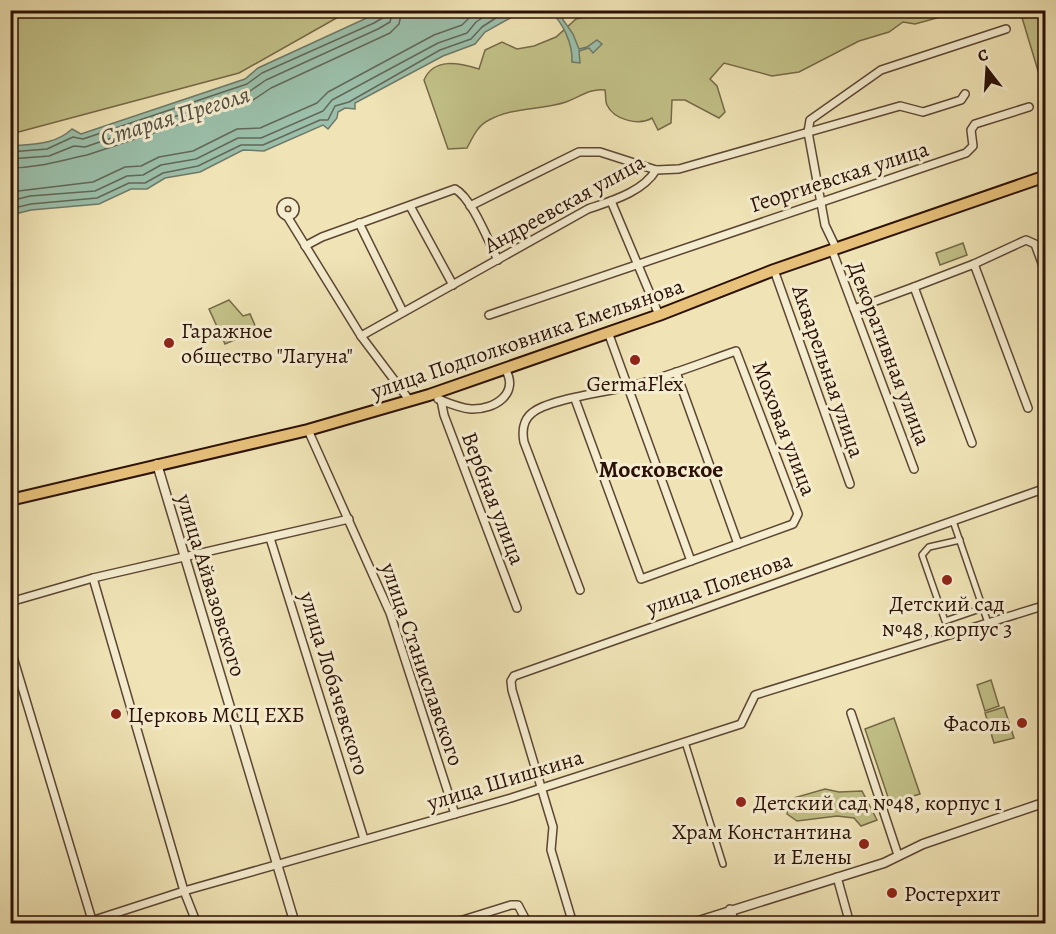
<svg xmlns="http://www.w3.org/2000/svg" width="1056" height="934" font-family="Alegreya,serif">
	<rect width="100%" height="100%" fill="#f0e4b6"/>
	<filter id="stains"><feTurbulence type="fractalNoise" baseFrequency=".00333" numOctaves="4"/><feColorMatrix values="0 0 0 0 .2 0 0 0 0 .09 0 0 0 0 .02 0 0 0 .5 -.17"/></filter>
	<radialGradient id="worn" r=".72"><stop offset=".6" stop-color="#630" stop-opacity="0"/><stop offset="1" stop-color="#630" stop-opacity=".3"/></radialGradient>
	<g fill="#c2c188" stroke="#766948" stroke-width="1.5">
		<path d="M11,10H349V11L239,73L11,134Z"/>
		<path d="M632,10L962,11L915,24L903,22L889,32L859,41L799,72L772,76L724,63L710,79L717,86L725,112L719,118L685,100H672L671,123L658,130L652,118C639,126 614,120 607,105C605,101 606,94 605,90C590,88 580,97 566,102C542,110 512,107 489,120C477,126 473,137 467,148L448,149L424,80C434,57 459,63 479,69L485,50L502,42L517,49L534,46L556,37L576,19L609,11L622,14Z"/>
		<path d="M1020,11H1045V94Z"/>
		<path d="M963,243L967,255L940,265L936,253Z"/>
		<path d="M229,300L243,316L250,314L257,330L225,344L209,309Z"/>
		<path d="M991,680L999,706L985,711L977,685Z"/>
		<path d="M1004,707L1014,738L994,743L985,713Z"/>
		<path d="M894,718L920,794L890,803L865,729Z"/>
		<path d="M825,789L839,792L862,791L877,820L861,826L854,818L837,816L797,821L787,814L790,799Z"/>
	</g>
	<g fill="#9bbfaa" stroke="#6e7969" stroke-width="1.5">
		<path d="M384,10L523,11L485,32L475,44L443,56L355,103V109L345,108L338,112L337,118L328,129L323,125L264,151L243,150L200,172L165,178L147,189H131L99,204L31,210L11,215V146C33,144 55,145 72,129L81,134L245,79L258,68Z"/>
		<path d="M549,11H557L573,34L579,49L587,47L597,40L602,44L593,53L589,48L579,51L580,63L572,62C573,45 563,21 549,11Z"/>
	</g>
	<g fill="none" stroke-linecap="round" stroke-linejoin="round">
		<g stroke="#636858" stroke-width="1.5">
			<path d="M10,152L47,149L73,137L83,139L247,84L262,73L374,23L384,17L386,10"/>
			<path d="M10,159L49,156L74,146L85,147L250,91L266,80L378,29L390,22L393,10"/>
			<path d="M10,168C38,168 62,160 87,155L253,100L271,88L390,33L399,24L402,10"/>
			<path d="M10,192L93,182L125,167L141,166L159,157L193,151L237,129L260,128L317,103L328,92L434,35L462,25L477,10"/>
			<path d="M10,201L30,196L95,191L127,176L143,175L161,165L196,159L238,138H261L323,111L332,100L438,43L467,33L476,22L494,10"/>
			<path d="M10,209L31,204L97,198L129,183H145L163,173L198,166L241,145H263L320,120H328L335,106L349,102L440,50L471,39L482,27L508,10"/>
		</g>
		<g stroke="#5c4633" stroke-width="8">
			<g id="pedestrian">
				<path d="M953,521L988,623"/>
				<path d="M960,540L929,547L922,555L945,621L983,608"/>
				<path d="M685,742L723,864"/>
			</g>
		</g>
		<g stroke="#5c4633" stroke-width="10">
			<g id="minor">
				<path d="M611,201L659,315"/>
				<circle cx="288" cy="209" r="7"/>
				<path d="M410,206L453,285"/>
				<path d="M470,206L579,152H600L656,170"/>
				<path d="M287,216L361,336L410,401"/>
				<path d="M359,223L403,312"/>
				<path d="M305,246L322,237L455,189C472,198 489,243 498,260"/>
				<path d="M836,248L825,225L808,132L810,120L881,70L1006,29"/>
				<path d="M832,250L914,469"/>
				<path d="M974,264L1026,240L1035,244L1046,274"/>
				<path d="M774,270L850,484"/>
				<path d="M914,287L974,264L1028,408"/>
				<path d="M854,309L914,287L972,443"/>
				<path d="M489,315L966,153L973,146L971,130L975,124L1029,107"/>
				<path d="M608,332L691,561"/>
				<path d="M361,336L588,209C611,201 643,192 656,170L679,169L900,106L923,112L961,100L965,94"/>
				<path d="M676,372L738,544"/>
				<path d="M438,399C448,403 460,408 471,409C495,410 520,393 505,369"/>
				<path d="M575,399L641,579L793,524L798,514L736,351C701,363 667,377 631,386C608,392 548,399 532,413C523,420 522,432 524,442L580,590"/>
				<path d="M441,400L444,415L517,608"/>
				<path d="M308,430L390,613L455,814"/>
				<path d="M270,538L364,839"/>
				<path d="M93,578L184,891L197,924"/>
				<path d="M10,602L93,578L349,519"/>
				<path d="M10,647L92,920"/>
				<path d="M851,713L898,855"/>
				<path d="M837,877L850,924"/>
				<path d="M730,909L736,924"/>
				<path d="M82,924L184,891L511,798L741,724L755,695L1046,605"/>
				<path d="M450,924L511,905H518L528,924"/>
				<path d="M573,924L551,850L553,827L512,690L511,681L514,676L1046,488"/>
			</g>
		</g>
		<g stroke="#5c4633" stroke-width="11">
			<g id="tertiary">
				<path d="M157,464L295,924"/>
				<path d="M689,924L884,863L923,844L1046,802"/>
			</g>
		</g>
		<g stroke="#2b1107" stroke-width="14">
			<path id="primary" d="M10,500L308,430L429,395L659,315L774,270L1046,176"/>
		</g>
		<use href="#pedestrian" stroke="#f5edd0" stroke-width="5"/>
		<use href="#minor" stroke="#f5edd0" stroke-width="7"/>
		<use href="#tertiary" stroke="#f5edd0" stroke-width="8"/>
		<use href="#primary" stroke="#e8c27b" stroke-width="10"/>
	</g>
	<g fill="#8f2418" stroke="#f5edd0" stroke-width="2">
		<circle cx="169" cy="343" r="6"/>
		<circle cx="635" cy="360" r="6"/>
		<circle cx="947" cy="580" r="6"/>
		<circle cx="116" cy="714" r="6"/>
		<circle cx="1022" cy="723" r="6"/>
		<circle cx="741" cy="802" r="6"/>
		<circle cx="864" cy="844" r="6"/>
		<circle cx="892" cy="893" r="6"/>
	</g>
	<g text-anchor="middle" stroke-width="6" stroke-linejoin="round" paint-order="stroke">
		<g font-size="22" fill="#2b1107" stroke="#f5edd0">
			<text transform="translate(839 176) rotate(-18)" y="8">Георгиевская улица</text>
			<text transform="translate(564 203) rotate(-29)" y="8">Андреевская улица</text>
			<text transform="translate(527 338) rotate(-19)" y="8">улица Подполковника Емельянова</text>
			<text transform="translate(890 353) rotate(69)" y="8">Декоративная улица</text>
			<text transform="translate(829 371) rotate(71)" y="8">Акварельная улица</text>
			<text transform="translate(785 428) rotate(69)" y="8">Моховая улица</text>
			<text transform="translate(494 498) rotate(69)" y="8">Вербная улица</text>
			<text transform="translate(719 583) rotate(-19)" y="8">улица Поленова</text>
			<text transform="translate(212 585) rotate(73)" y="8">улица Айвазовского</text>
			<text transform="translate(423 664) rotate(71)" y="8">улица Станиславского</text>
			<text transform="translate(335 683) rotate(73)" y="8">улица Лобачевского</text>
			<text transform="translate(505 779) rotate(-17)" y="8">улица Шишкина</text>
		</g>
		<g font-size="22" fill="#2b1107" stroke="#f5edd0" text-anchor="start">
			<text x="181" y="338">Гаражное<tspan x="181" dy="25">общество "Лагуна"</tspan></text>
			<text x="635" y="391" text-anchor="middle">GermaFlex</text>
			<text x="947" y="611" text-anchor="middle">Детский сад<tspan x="947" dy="25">№48, корпус 3</tspan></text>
			<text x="128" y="722">Церковь МСЦ ЕХБ</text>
			<text x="1010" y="731" text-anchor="end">Фасоль</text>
			<text x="753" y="810">Детский сад №48, корпус 1</text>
			<text x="852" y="839" text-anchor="end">Храм Константина<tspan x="852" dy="25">и Елены</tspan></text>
			<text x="904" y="901">Ростерхит</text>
		</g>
		<g font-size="24" font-style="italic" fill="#524e40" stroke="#f5edd0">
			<text transform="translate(175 116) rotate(-17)" y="8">Старая Преголя</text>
		</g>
		<g font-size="24" font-weight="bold" fill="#2b1107" stroke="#f5edd0">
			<text x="661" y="477">Московское</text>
		</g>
	</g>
	<rect width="1056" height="934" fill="none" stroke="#f0e4b6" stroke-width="36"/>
	<rect x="12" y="12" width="1032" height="910" fill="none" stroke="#2b1107" stroke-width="3"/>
	<rect x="18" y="18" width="1020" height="898" fill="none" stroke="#2b1107" stroke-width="1.5"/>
	<g transform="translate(987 69) rotate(343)" stroke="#f5edd0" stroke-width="4.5" paint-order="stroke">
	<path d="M0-4.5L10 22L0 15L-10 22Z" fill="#2b1107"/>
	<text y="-9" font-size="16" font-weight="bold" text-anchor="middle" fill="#2b1107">С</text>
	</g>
	<rect width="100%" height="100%" filter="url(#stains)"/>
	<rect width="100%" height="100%" fill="url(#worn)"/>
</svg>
